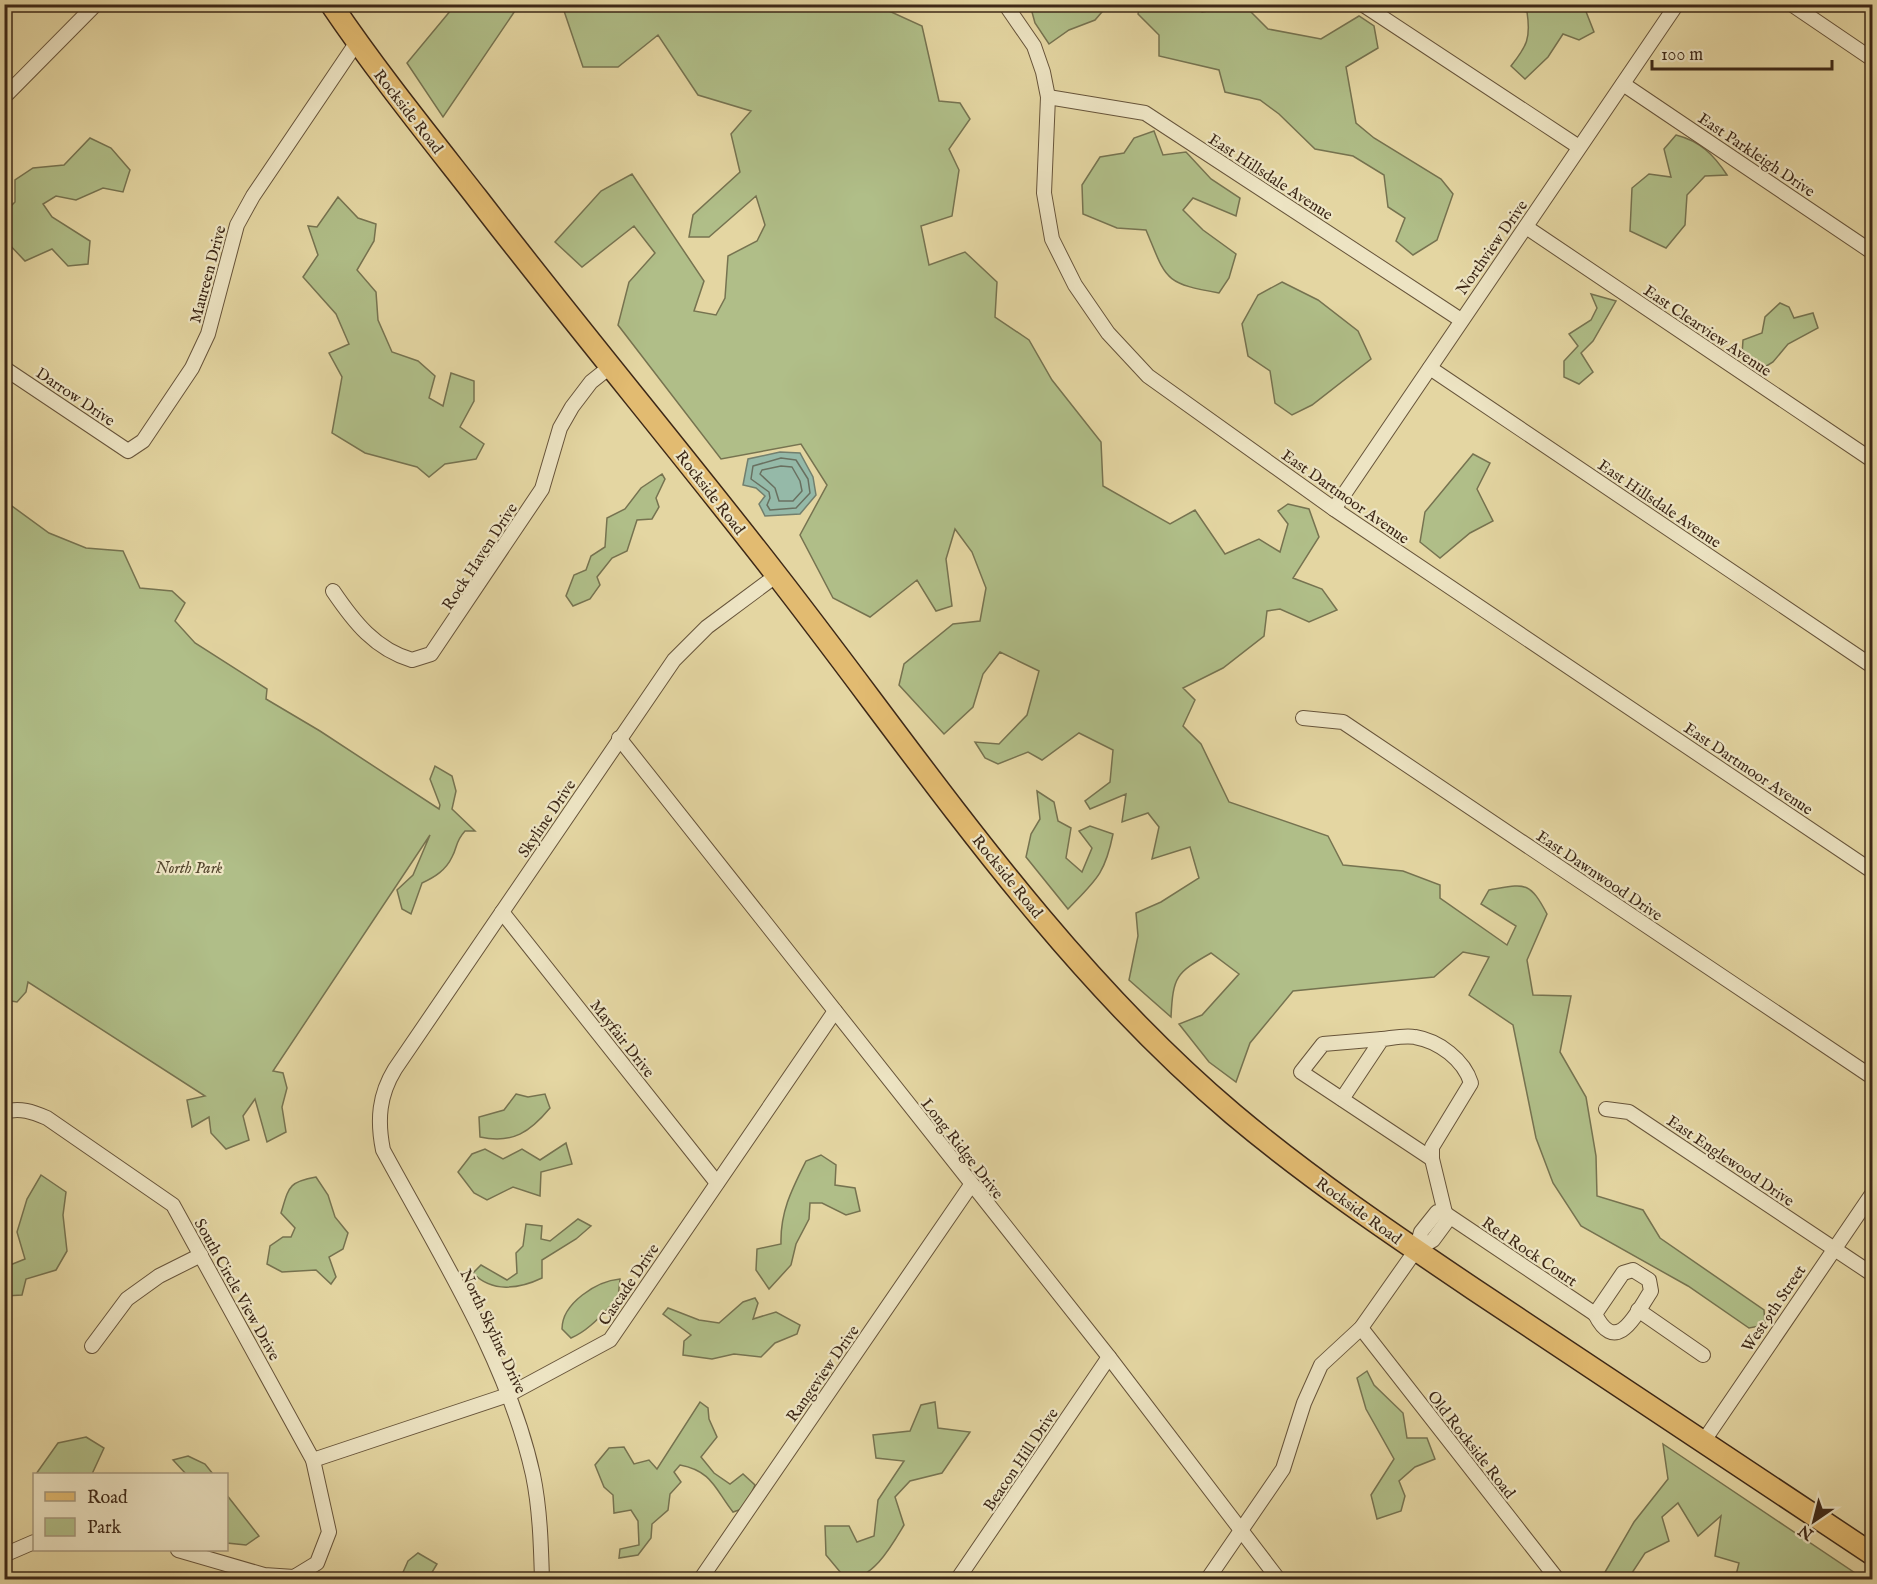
<svg xmlns="http://www.w3.org/2000/svg" width="1877" height="1584" font-family="'IM FELL English',serif">
	<rect width="100%" height="100%" fill="#e4d6a2"/>
	<filter id="stains"><feTurbulence type="fractalNoise" baseFrequency=".00333" numOctaves="4"/><feColorMatrix values="0 0 0 0 .2 0 0 0 0 .09 0 0 0 0 .02 0 0 0 .5 -.17"/></filter>
	<radialGradient id="worn" r=".72"><stop offset=".6" stop-color="#630" stop-opacity="0"/><stop offset="1" stop-color="#630" stop-opacity=".3"/></radialGradient>
	<g fill="#b0be88" stroke="#767350" stroke-width="1.5">
		<path d="M456,4L519,5L443,117L407,63Z"/>
		<path d="M562,5H876L922,26L939,101L960,103L970,119L949,149L959,170L952,216L921,226L929,265L965,252L997,282L995,317L1029,340L1052,380L1101,442L1103,486L1170,524L1195,510L1225,554L1259,539L1280,552L1288,524L1278,511L1288,504L1309,509L1319,537L1293,578L1322,589L1337,610L1309,622L1280,609L1267,611L1264,636L1223,668L1183,688L1195,700L1183,726L1201,744L1229,802L1328,836L1343,865L1403,871L1440,885V898L1507,945L1516,926L1481,904L1489,890C1525,884 1529,880 1547,914L1527,960L1533,995L1571,996L1560,1052L1586,1097L1596,1156L1597,1196L1643,1210L1660,1238L1764,1310L1765,1325L1749,1328L1688,1286L1581,1226L1553,1183L1536,1138L1513,1025L1469,995L1489,957L1463,952L1434,977L1293,991L1250,1043L1236,1082L1209,1062L1179,1024L1202,1015L1239,974L1211,953C1176,973 1173,976 1171,1017L1129,980L1138,936L1136,913L1161,902L1199,878L1190,847L1152,859L1159,827L1148,813L1122,822L1126,794L1090,809L1085,801L1110,782L1113,750L1079,733L1042,760L1028,752L998,764L985,758L975,742L999,744L1027,715L1039,671L1000,652L983,674L973,707L944,734L899,685L904,664L953,624L980,621L986,588L972,552L955,529L946,559L952,606L936,611L917,580L870,617L833,598L800,535L827,485L801,444L721,459L618,325L629,282L655,253L634,226L582,267L555,242L601,191L632,174L704,281L694,311L716,315L725,298L728,256L757,241L765,225L756,196L709,237H689L693,215L740,172L731,134L751,111L698,95L658,35L618,67H583Z"/>
		<path d="M1030,5V4L1108,5L1095,20L1069,30L1049,44L1035,23Z"/>
		<path d="M1140,5H1190L1202,12L1244,5L1268,29L1321,39L1359,16L1374,26L1378,48L1346,67L1356,123L1374,138L1441,179L1453,194L1437,240L1413,255L1396,241L1405,218L1388,207L1384,175L1353,156L1315,149L1279,114L1260,100L1225,92L1219,70L1159,56V35L1138,14Z"/>
		<path d="M1497,5H1591L1585,9L1594,32L1579,40L1563,34L1548,57L1525,79L1511,66C1527,46 1531,38 1527,12Z"/>
		<path d="M1154,131L1163,155L1186,152L1211,179L1240,198L1236,216L1193,198L1183,210L1203,230L1236,254L1229,278L1219,293C1163,283 1167,280 1146,230L1117,228L1083,214L1082,185L1100,157L1124,153L1134,138Z"/>
		<path d="M1676,135C1700,141 1714,155 1727,175L1705,176L1687,195L1685,225L1666,248L1630,231L1632,188L1649,174L1671,177L1664,149Z"/>
		<path d="M90,138L111,148L130,170L123,192L103,188L76,200L56,196L43,204L52,217L90,241L88,264L68,266L52,249L25,261L5,240V212L15,202V180L33,168L64,165Z"/>
		<path d="M338,197L358,218L376,224L374,241L357,270L376,292L378,320L392,352L418,361L435,376L429,398L443,406L451,373L474,381V401L460,427L484,444L476,459L445,464L429,477L417,467L365,453L332,433L342,377L329,353L349,344L336,314L303,277L318,255L308,226L317,227Z"/>
		<path d="M1282,282L1318,300L1358,331L1371,359L1312,405L1292,415L1275,403L1270,371L1248,356L1242,324L1258,295Z"/>
		<path d="M1591,294L1616,301L1593,341L1581,353L1593,372L1579,384L1564,377V361L1578,346L1569,334L1591,320L1597,308Z"/>
		<path d="M1780,303L1789,307L1794,318L1813,313L1818,328L1788,344L1773,362L1760,370L1742,355L1743,340L1762,333L1765,317Z"/>
		<path d="M1473,454L1490,463L1477,489L1493,521L1470,533L1440,558L1420,542L1425,512Z"/>
		<path d="M662,474L665,479L656,498L659,507L652,519L637,520L627,551L612,558L597,577L600,585L590,599L573,606L566,596L574,575L586,570L591,556L605,547L607,518L625,509L641,488Z"/>
		<path d="M5,501L49,533L86,548L123,551L140,588L172,591L185,603L175,621L195,643L267,689L266,699L320,731L439,809L440,805L430,779L435,766L452,776L456,791L452,809L475,831H465C455,842 458,846 452,857C446,870 435,877 422,883L411,914L402,909L397,890L413,875L430,835L273,1071L283,1073L287,1088L282,1107L286,1132L267,1142L255,1099L243,1116L249,1140L226,1149L211,1133L209,1117L192,1127L187,1100L205,1096L28,982L26,992L17,1002L5,1000Z"/>
		<path d="M1037,791L1054,802L1058,821L1071,828L1066,858L1082,872L1092,848L1079,831L1090,826L1113,834C1105,874 1096,880 1068,909L1026,857L1031,834L1040,819Z"/>
		<path d="M516,1094L528,1097L545,1094L550,1108C530,1132 513,1144 480,1137L479,1117L504,1110Z"/>
		<path d="M566,1143L572,1164L541,1172L540,1196L513,1187L487,1200L474,1193L458,1172L472,1154L485,1149L503,1159L522,1149L540,1160Z"/>
		<path d="M821,1155L836,1165L835,1185L855,1188L860,1211L846,1215L822,1203H810L809,1219L796,1244L791,1265L769,1289L756,1270L757,1249L781,1244C780,1212 792,1189 806,1161Z"/>
		<path d="M41,1175L66,1192L63,1215L67,1251L56,1270L26,1279L22,1295L5,1296V1267L25,1259L17,1232L27,1199Z"/>
		<path d="M316,1177L328,1195L335,1217L348,1233L343,1249L329,1257L336,1277L331,1284L316,1270L282,1272L267,1264L270,1246L283,1237H291L295,1228L281,1213C289,1187 288,1182 316,1177Z"/>
		<path d="M578,1219L591,1226L576,1239L542,1260V1278C519,1289 492,1293 473,1273L481,1265L507,1280L517,1273L516,1253L523,1246L526,1224L542,1226L541,1239L550,1241Z"/>
		<path d="M620,1279L618,1298C603,1313 590,1330 571,1338L562,1329C562,1303 597,1281 620,1279Z"/>
		<path d="M755,1298L758,1303L753,1319L776,1312L800,1325L797,1334L775,1343L761,1357L734,1354L712,1359L683,1355L684,1341L691,1335L663,1314L668,1308L699,1320L719,1323L743,1302Z"/>
		<path d="M1367,1371L1374,1385L1403,1413L1407,1438H1427L1435,1459L1415,1467L1399,1481L1405,1496L1401,1511L1377,1519L1371,1495L1394,1459L1366,1409L1357,1378Z"/>
		<path d="M700,1402L708,1408L709,1419L717,1437L701,1457L714,1473L730,1484L743,1474L755,1485L745,1508L733,1512C715,1489 712,1471 680,1465L674,1472L681,1482L670,1494L668,1510L652,1524L651,1538L638,1555L619,1558L620,1549L639,1545L638,1521L631,1510L614,1513L613,1495L604,1487L595,1465L609,1448L624,1447L634,1464L649,1460L657,1469Z"/>
		<path d="M935,1402L938,1428L970,1432L942,1473L910,1481L895,1497L904,1525C892,1545 873,1580 846,1579L826,1555L825,1526H849L857,1542L874,1536L878,1500L904,1461L876,1458L873,1435L910,1431L921,1405Z"/>
		<path d="M86,1437L104,1448L92,1474H36L58,1443Z"/>
		<path d="M1663,1444L1864,1579H1735L1739,1563L1715,1556L1721,1516L1698,1536L1678,1503L1662,1517L1669,1541L1645,1553L1628,1579H1601L1634,1522L1668,1479Z"/>
		<path d="M188,1456L205,1464L213,1474H186L173,1460Z"/>
		<path d="M226,1494L259,1536L246,1545L227,1543Z"/>
		<path d="M418,1553L437,1564L428,1579H400L408,1561Z"/>
	</g>
	<path fill="#95b9a8" stroke="#727f6e" stroke-width="1.5" d="M780,452L800,453L813,477L816,495L800,514L765,516L759,504L765,496L756,488L743,485L748,459Z"/>
	<g fill="none" stroke-linecap="round" stroke-linejoin="round">
		<g stroke="#697060" stroke-width="1.5">
			<path d="M781,458L796,460L808,479L810,493L796,508L770,510L767,505L770,498L769,492L751,479L753,466Z"/>
			<path d="M781,466L792,467L800,481L802,491L793,501H779L775,488L760,474L762,470Z"/>
		</g>
		<g stroke="#67543a" stroke-width="16">
			<g id="minor">
				<path d="M1005,4L1034,46L1043,72L1048,97L1044,193L1052,239L1075,285L1108,333L1148,376L1334,509L1872,871"/>
				<path d="M1362,4L1579,147"/>
				<path d="M1791,4L1872,59"/>
				<path d="M1623,84L1872,252"/>
				<path d="M4,97L96,4"/>
				<path d="M1048,97L1145,113L1461,320"/>
				<path d="M1526,227L1872,460"/>
				<path d="M4,368L128,451L143,441L192,368L208,334L237,225L253,196L357,42"/>
				<path d="M1430,368L1872,666"/>
				<path d="M1334,509L1677,4"/>
				<path d="M333,591C354,622 375,649 412,660L431,654L542,489L560,428L572,407L591,382L611,366"/>
				<path d="M1303,718L1343,722L1872,1077"/>
				<path d="M619,738L1109,1357L1279,1580"/>
				<path d="M502,912L717,1183"/>
				<path d="M1382,1039L1323,1044L1301,1072L1432,1159"/>
				<path d="M1342,1099L1382,1039C1392,1038 1405,1035 1415,1037C1439,1041 1464,1060 1471,1083L1432,1147V1159L1447,1221L1433,1240L1416,1250"/>
				<path d="M1606,1109L1629,1112L1872,1274"/>
				<path d="M4,1112C20,1107 33,1112 47,1118L173,1205L313,1460L329,1532L317,1563L294,1577L264,1575L178,1550"/>
				<path d="M1633,1270L1649,1280L1651,1291C1637,1312 1617,1358 1595,1314L1623,1273Z"/>
				<path d="M1638,1310L1703,1355"/>
				<path d="M1361,1328L1558,1580"/>
				<path d="M92,1346L127,1299L159,1276L201,1255"/>
				<path d="M1703,1442L1872,1194"/>
				<path d="M313,1460L508,1395L610,1340L835,1011"/>
				<path d="M4,1555L34,1542"/>
				<path d="M542,1580C541,1545 540,1509 533,1475C508,1361 438,1252 383,1150C377,1120 379,1095 395,1069L674,660L707,627L777,575"/>
				<path d="M700,1580L971,1185"/>
				<path d="M957,1580L1109,1357"/>
				<path d="M1207,1580L1283,1469L1304,1403L1321,1365L1361,1328L1416,1250L1421,1232L1437,1212L1446,1214L1595,1314"/>
			</g>
		</g>
		<g stroke="#3d2817" stroke-width="24">
			<path id="primary" d="M331,4C377,72 428,135 478,199C575,325 677,447 775,573C920,759 1051,960 1233,1114C1309,1178 1392,1234 1475,1290C1607,1379 1740,1466 1872,1554"/>
		</g>
		<use href="#minor" stroke="#ede4c3" stroke-width="14"/>
		<use href="#primary" stroke="#e2bb71" stroke-width="21"/>
	</g>
	<g text-anchor="middle" stroke-width="4.5" stroke-linejoin="round" paint-order="stroke">
		<g font-size="16" fill="#3d2817" stroke="#ede4c3">
			<text transform="translate(409 111) rotate(52)" y="6">Rockside Road</text>
			<text transform="translate(1757 154) rotate(34)" y="6">East Parkleigh Drive</text>
			<text transform="translate(1271 176) rotate(33)" y="6">East Hillsdale Avenue</text>
			<text transform="translate(1491 247) rotate(-55)" y="6">Northview Drive</text>
			<text transform="translate(207 274) rotate(-75)" y="6">Maureen Drive</text>
			<text transform="translate(1708 330) rotate(34)" y="6">East Clearview Avenue</text>
			<text transform="translate(76 396) rotate(34)" y="6">Darrow Drive</text>
			<text transform="translate(711 492) rotate(52)" y="6">Rockside Road</text>
			<text transform="translate(1346 496) rotate(35)" y="6">East Dartmoor Avenue</text>
			<text transform="translate(1660 503) rotate(34)" y="6">East Hillsdale Avenue</text>
			<text transform="translate(479 556) rotate(-57)" y="6">Rock Haven Drive</text>
			<text transform="translate(1749 768) rotate(34)" y="6">East Dartmoor Avenue</text>
			<text transform="translate(546 818) rotate(-56)" y="6">Skyline Drive</text>
			<text transform="translate(1600 875) rotate(34)" y="6">East Dawnwood Drive</text>
			<text transform="translate(1008 876) rotate(51)" y="6">Rockside Road</text>
			<text transform="translate(623 1038) rotate(52)" y="6">Mayfair Drive</text>
			<text transform="translate(963 1148) rotate(52)" y="6">Long Ridge Drive</text>
			<text transform="translate(1731 1160) rotate(34)" y="6">East Englewood Drive</text>
			<text transform="translate(1359 1210) rotate(36)" y="6">Rockside Road</text>
			<text transform="translate(1530 1251) rotate(34)" y="6">Red Rock Court</text>
			<text transform="translate(628 1284) rotate(-56)" y="6">Cascade Drive</text>
			<text transform="translate(238 1289) rotate(61)" y="6">South Circle View Drive</text>
			<text transform="translate(1773 1308) rotate(-56)" y="6">West 9th Street</text>
			<text transform="translate(494 1331) rotate(65)" y="6">North Skyline Drive</text>
			<text transform="translate(822 1373) rotate(-55)" y="6">Rangeview Drive</text>
			<text transform="translate(1472 1444) rotate(52)" y="6">Old Rockside Road</text>
			<text transform="translate(1020 1459) rotate(-56)" y="6">Beacon Hill Drive</text>
		</g>
		<g font-size="16" font-style="italic" fill="#54462e" stroke="#ede4c3">
			<text x="189" y="873">North Park</text>
		</g>
	</g>
	<rect width="1877" height="1584" fill="none" stroke="#e4d6a2" stroke-width="24"/>
	<rect x="6" y="6" width="1865" height="1572" fill="none" stroke="#3d2817" stroke-width="3"/>
	<rect x="12" y="12" width="1853" height="1560" fill="none" stroke="#3d2817" stroke-width="1.5"/>
	<rect x="33" y="1473" width="195" height="78" fill="#ede4c3" stroke="#a7997e" stroke-width="1.5"/>
	<rect x="45" y="1492" width="30" height="9" fill="#e2bb71" stroke="#a7997e" stroke-width="1.5"/>
	<text x="87" y="1503" font-size="18" fill="#3d2817">Road</text>
	<rect x="45" y="1518" width="30" height="18" fill="#b0be88" stroke="#a7997e" stroke-width="1.5"/>
	<text x="87" y="1533" font-size="18" fill="#3d2817">Park</text>
	<g transform="translate(1814 1521) rotate(215)" stroke="#ede4c3" stroke-width="4.5" paint-order="stroke">
	<path d="M0-4.5L10 22L0 15L-10 22Z" fill="#3d2817"/>
	<text y="-9" font-size="16" font-weight="bold" text-anchor="middle" fill="#3d2817">N</text>
	</g>
	<path d="M1652 60v9h180v-9" fill="none" stroke="#3d2817" stroke-width="3"/>
	<text x="1661" y="60" font-size="18" fill="#3d2817" stroke="#ede4c3" stroke-width="4.5" paint-order="stroke">100 m</text>
	<rect width="100%" height="100%" filter="url(#stains)"/>
	<rect width="100%" height="100%" fill="url(#worn)"/>
</svg>
